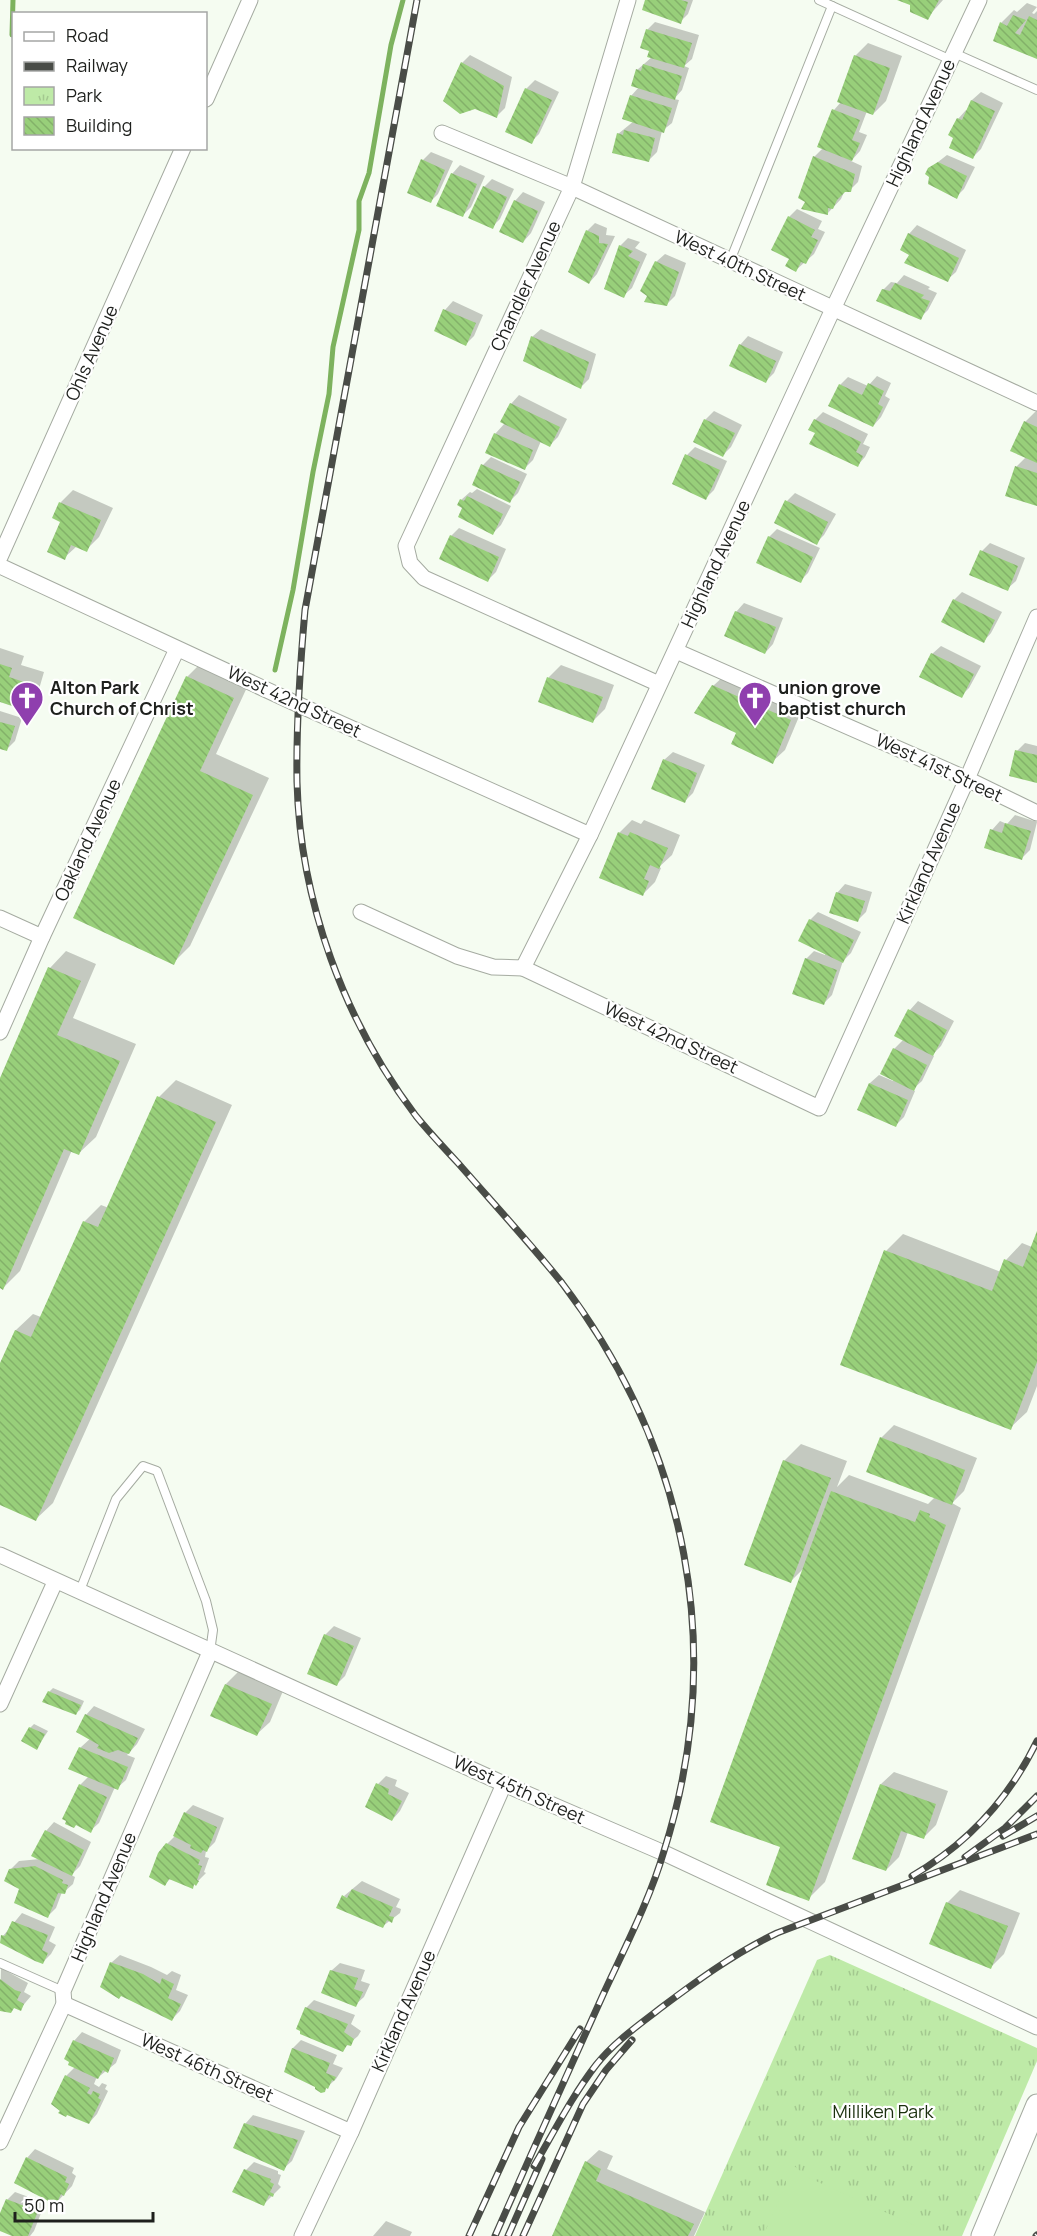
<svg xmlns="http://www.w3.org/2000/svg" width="1037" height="2236" font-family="Manrope,sans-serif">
	<defs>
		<pattern id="park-tufts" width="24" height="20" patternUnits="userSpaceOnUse" patternTransform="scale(1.5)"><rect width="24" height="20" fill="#beeaa7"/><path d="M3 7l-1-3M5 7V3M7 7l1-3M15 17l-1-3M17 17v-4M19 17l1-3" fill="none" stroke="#a3c88f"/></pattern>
		<pattern id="building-back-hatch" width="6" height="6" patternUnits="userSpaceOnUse" patternTransform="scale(1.5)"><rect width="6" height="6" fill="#98cf7a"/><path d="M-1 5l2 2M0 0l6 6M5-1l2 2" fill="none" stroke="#83b169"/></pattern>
	</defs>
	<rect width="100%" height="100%" fill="#f5fcf1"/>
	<path fill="url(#park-tufts)" d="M830,1955L1037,2048V2061L962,2236H695L817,1960Z"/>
	<path fill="#beeaa7" d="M792,2164L807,2177L916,2226L918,2236H763L786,2185V2168Z"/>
	<g fill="#0003">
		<path d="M647,0H693L688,14L680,22Z"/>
		<path d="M900,0H943L927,18L912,4Z"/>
		<path d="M1027,3L1037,7L1032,13L1034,14L1037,11V58L995,40L1001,23L1014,10L1017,12Z"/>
		<path d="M655,22L699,35L692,59L684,66L689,68L682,90L674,99L679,100L672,123L662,131L657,152L648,161L618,134L634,121L631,96L639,87L637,70L652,57L647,30Z"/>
		<path d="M868,43L902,56L886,101L873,114L867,111L859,132L867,135L860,151L851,161L862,166L858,182L850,190H845L841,199L827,214L807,201L814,157L823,148L834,110L841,102L855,56Z"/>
		<path d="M470,55L512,77L505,108L497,116L462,63Z"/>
		<path d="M535,80L559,92L539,134L531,142L526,89Z"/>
		<path d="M981,92L1003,103L981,149L973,157L958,119L966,110L968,111L972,100Z"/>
		<path d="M431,152L453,161L438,194L430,202L423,160Z"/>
		<path d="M947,155L975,167L964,189L956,197L929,169Z"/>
		<path d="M460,165L485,176L471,207L463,215L452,174Z"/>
		<path d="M492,179L514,189L500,219L492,227L484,187Z"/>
		<path d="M523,192L545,202L531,233L523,242L515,201Z"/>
		<path d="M797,209L822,221L818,229L825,232L814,254L796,270L791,258L789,217Z"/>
		<path d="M595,223L607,228L606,235L615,236L597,274L589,283L587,231Z"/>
		<path d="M917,225L966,250L956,272L947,280L911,254L909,234Z"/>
		<path d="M628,238L640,242L635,248L647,254L632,288L623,296L620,246Z"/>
		<path d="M665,254L686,263L675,296L666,305L656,262Z"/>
		<path d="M904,275L930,287L928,289L937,293L928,310L920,318L883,290L891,282L897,283Z"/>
		<path d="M453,301L483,315L474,336L466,344L436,330L445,310Z"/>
		<path d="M541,329L596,354L589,379L581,387L532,337Z"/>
		<path d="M748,336L783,352L774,373L766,381L740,345Z"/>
		<path d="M877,376L891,383L885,396L890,399L881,417L873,426L840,385L848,377L868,386Z"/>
		<path d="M519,395L567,419L558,437L550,445L541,441L533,460L525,468L495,434L505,423L511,404Z"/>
		<path d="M1037,410V505L1007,495L1017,466L1026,457L1025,422Z"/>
		<path d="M714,411L742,425L731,447L723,455L705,420Z"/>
		<path d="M823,412L868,434L863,444L870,447L865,457L857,466L817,433L815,420Z"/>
		<path d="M695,447L727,461L714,490L706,498L674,484L687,455Z"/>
		<path d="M491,457L527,474L518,493L510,501L483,465Z"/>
		<path d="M477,489L511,506L501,525L493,533L464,507L461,500L470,492L472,493Z"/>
		<path d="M73,490L113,508L99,537L86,550L77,546L64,558L62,521L54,517L61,502Z"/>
		<path d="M795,493L836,514L824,535L816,543L787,501Z"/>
		<path d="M459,528L506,549L496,572L488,580L451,536Z"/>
		<path d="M777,529L820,548L808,573L800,581L769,537Z"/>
		<path d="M990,543L1025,558L1016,581L1007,589L982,551Z"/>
		<path d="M962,592L1002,612L991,633L983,642L954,600Z"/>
		<path d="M744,603L783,618L773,644L765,653L736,612Z"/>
		<path d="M941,646L981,666L969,688L961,696L932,654Z"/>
		<path d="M0,648L24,656L21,665L44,672L37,696L24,708L0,701Z"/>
		<path d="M204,660L250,681L216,754L269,778L190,946L173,963L187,677Z"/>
		<path d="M561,665L614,685L605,709L592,722L540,702L549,677Z"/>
		<path d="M726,674L803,707L785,750L772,762L737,733L713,686Z"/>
		<path d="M0,711L22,718L15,741L6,750L0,748Z"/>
		<path d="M1025,743L1037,746V781L1017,751Z"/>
		<path d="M673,752L705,765L693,793L685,801L664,760Z"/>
		<path d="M1015,815L1037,822L1030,850L1022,858L992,830L1000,821L1007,824Z"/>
		<path d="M632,820L641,824L644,820L680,835L672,855L659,867L661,868L655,882L643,894L619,833Z"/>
		<path d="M845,884L872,892L866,912L858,920L837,893Z"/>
		<path d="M818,912L861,932L851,953L843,961L832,995L823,1004L806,959L814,951L825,955V953L810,920Z"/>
		<path d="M66,951L96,964L73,1018L136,1044L96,1137L79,1153L72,1150L20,1271L3,1288L0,1287V1082L50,968Z"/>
		<path d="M918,1001L954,1021L941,1046L932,1055L934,1056L922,1081L912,1090L915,1091L904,1117L896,1125L859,1109L870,1083L879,1075L893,1081L894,1049L904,1039L896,1035L910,1010Z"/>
		<path d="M176,1080L232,1105L53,1503L36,1519L0,1503V1366L16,1330L33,1314L41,1317L84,1222L101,1205L109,1208L159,1097Z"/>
		<path d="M903,1234L1001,1272L1006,1260L1022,1243L1032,1247L1037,1235V1386L1027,1412L1010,1428L886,1251Z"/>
		<path d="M894,1425L977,1458L964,1491L952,1503L961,1508L825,1882L808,1899L782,1846L805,1567L791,1581L784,1461L801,1444L847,1461L837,1487L849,1475L928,1504L935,1497L881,1438Z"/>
		<path d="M334,1626L361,1638L345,1676L337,1684L325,1635Z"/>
		<path d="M238,1672L283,1691L270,1722L257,1734L226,1684Z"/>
		<path d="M53,1688L84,1701L80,1710L76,1713L49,1692Z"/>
		<path d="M94,1706L145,1729L137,1744L127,1755L135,1758L126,1780L117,1788L115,1787L99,1823L90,1831L80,1785L89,1776L80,1748L92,1737L86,1715Z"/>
		<path d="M34,1724L48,1731L37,1748L30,1728Z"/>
		<path d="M894,1772L948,1791L936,1825L923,1838L908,1832L899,1857L886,1870L881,1784Z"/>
		<path d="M386,1776L397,1780L395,1786L409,1793L400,1811L392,1820L378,1784Z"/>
		<path d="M193,1805L224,1818L215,1842L206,1851L205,1857L209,1858L204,1872L206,1873L192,1887L171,1878L165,1884L167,1844L175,1836L185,1813Z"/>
		<path d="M54,1822L91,1842L80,1866L71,1875L75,1877L73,1884L64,1892H62L56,1908L48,1916L21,1889L11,1869L19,1861L40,1859L46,1831Z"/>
		<path d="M362,1881L400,1899L396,1907L401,1909L400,1913L383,1926L344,1896Z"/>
		<path d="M960,1890L1020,1913L1004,1954L991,1967L947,1903Z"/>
		<path d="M22,1913L55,1927L49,1941L56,1945L51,1954L43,1962L3,1936Z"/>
		<path d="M120,1955L151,1967L167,1975L172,1971L181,1975L176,1990L188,1995L180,2011L172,2019L111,1963Z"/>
		<path d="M340,1963L365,1970L361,1981L370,1984L364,1997L355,2005L331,1971Z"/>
		<path d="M1,1968L28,1983L24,1992L31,1996L20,2009L15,2007L0,2009Z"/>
		<path d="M314,2000L355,2015L351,2024L361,2031L358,2036L342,2050L306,2008Z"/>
		<path d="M82,2032L121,2050L116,2063L96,2079L94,2084L99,2087L102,2083L107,2085L105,2089L108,2091L97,2114L89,2123L66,2076L75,2067L74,2041Z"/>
		<path d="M301,2040L337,2055L333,2064L343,2068L336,2079L324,2090L286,2065L293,2048Z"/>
		<path d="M253,2115L305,2131L292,2161L283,2169L245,2124Z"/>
		<path d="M35,2149L74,2168L72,2173L76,2176L72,2186L56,2203L27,2158Z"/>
		<path d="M599,2150L613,2156L607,2169L705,2212L694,2236H554L586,2162Z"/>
		<path d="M254,2162L278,2171V2174L281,2175L278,2184L281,2187L264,2204L246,2170Z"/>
		<path d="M15,2192L45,2203L34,2231L30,2236H17L0,2230V2218L7,2200Z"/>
		<path d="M386,2221L412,2232L410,2236H373Z"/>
	</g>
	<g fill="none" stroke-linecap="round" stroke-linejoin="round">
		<g stroke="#7db25e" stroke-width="5">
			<path d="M12,35L13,0"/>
			<path d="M275,670L293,590L313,472L329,394L333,347L359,230V201L369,173L391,45L403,0"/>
		</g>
	</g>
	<g fill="url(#building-back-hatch)">
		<path d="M645,0H681L688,2L681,24L642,10Z"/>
		<path d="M897,0H939L928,20L910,12V5Z"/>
		<path d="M1013,15L1026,20L1015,33L1020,35L1029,16L1037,20V59L993,41L1000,22L1007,26Z"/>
		<path d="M646,29L692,43L684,68L647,57L649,51L640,48Z"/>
		<path d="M854,55L890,68L873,115L837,102Z"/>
		<path d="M461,62L504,86L497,118L475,109L460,114L443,101Z"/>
		<path d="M643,64L682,76L675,100L631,86L636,69L641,71Z"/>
		<path d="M525,88L552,100L532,144L505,132Z"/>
		<path d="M630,95L672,108L664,133L622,119Z"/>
		<path d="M971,100L995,111L973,159L949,148L953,138L948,135L957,118L962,120Z"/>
		<path d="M832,109L860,120L852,140L860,143L852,161L817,147Z"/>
		<path d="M624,130L655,138L649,162L612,153L617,133L623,135Z"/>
		<path d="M813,156L855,174L851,192H845L837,200L833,209L828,208V215L801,209L805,202L798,198Z"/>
		<path d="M421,159L445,170L431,203L407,193Z"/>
		<path d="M938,162L967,176L957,199L928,184L929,177L925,174L928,168Z"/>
		<path d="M451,173L477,184L463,217L436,206Z"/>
		<path d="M483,186L507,197L493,229L468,218Z"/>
		<path d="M514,200L538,211L523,243L499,232Z"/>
		<path d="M788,216L815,230L811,237L818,240L806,264L801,262L796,272L785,266L789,259L771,250Z"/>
		<path d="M586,230L599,236V243L608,244L589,284L568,272Z"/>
		<path d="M908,233L959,258L948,282L904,263L909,255L900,250Z"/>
		<path d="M619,245L633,251L628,256L640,262L624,298L604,289Z"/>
		<path d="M655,261L679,272L667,306L644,302L647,296L640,291Z"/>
		<path d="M895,283L924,295L921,298L930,301L921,320L876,301L882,289L890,291Z"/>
		<path d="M443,309L476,323L466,346L434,331Z"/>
		<path d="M531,336L589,362L581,389L523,361Z"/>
		<path d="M739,344L776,361L766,383L729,366Z"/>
		<path d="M868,383L884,391L878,404L883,407L873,427L828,406L839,384L862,395Z"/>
		<path d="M510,403L560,427L550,447L500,422Z"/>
		<path d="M704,419L735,433L723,457L693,442Z"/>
		<path d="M814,419L861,442L856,452L863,456L858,467L809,444L815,433L808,430Z"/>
		<path d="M1024,421L1037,427V463L1010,451Z"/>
		<path d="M494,433L533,450L525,470L485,453Z"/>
		<path d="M685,454L720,470L706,500L672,484Z"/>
		<path d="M481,464L520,482L510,503L472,485Z"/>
		<path d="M1015,466L1037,473V506L1005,496Z"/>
		<path d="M467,496L503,514L493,535L458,517L462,508L457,505L460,499L464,501Z"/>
		<path d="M785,500L828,522L817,545L774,523Z"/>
		<path d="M59,502L101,520L87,552L71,545L65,560L47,552L60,522L52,518Z"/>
		<path d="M450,535L499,557L488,582L439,559Z"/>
		<path d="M768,536L813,557L801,583L756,563Z"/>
		<path d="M980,550L1018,566L1008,591L969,575Z"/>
		<path d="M953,599L995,620L984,643L941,622Z"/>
		<path d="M735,611L776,627L765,654L724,636Z"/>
		<path d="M931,653L974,674L962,698L919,677Z"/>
		<path d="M0,664L12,668L9,677L33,685L24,710L0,702Z"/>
		<path d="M186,676L234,698L200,771L253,795L174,965L73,918Z"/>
		<path d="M547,677L603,697L593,723L538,702Z"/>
		<path d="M712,685L791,720L773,764L731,744L736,733L694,713Z"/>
		<path d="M0,722L15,726L7,751L0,749Z"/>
		<path d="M1015,750L1037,755V783L1009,776Z"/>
		<path d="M663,759L697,773L685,803L651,789Z"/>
		<path d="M1005,823L1031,831L1022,860L984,848L990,829L1002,833Z"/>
		<path d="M618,832L628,836L630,832L668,848L659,869L650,865L644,879L649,881L643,896L599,878Z"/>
		<path d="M836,892L865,901L858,922L829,913Z"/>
		<path d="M809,919L854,940L843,963L798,941Z"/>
		<path d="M805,958L837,970L824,1005L792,994Z"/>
		<path d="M48,967L81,981L57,1035L120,1061L79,1155L64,1149L3,1290L0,1288V1078Z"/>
		<path d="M908,1009L947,1030L933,1056L894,1036Z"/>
		<path d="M893,1048L927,1065L914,1091L880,1074Z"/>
		<path d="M869,1083L908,1100L896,1127L857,1110Z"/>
		<path d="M157,1096L216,1122L36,1521L0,1505V1363L15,1330L31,1337L83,1221L98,1227Z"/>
		<path d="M1037,1231V1362L1011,1430L840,1365L884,1250L992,1291L1004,1259L1023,1267Z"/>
		<path d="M880,1437L965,1470L952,1505L866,1472Z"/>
		<path d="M783,1460L831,1478L791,1583L744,1565Z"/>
		<path d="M831,1491L915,1522L920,1510L930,1514L929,1517L946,1525L809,1901L766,1885L780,1847L710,1822Z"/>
		<path d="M324,1634L354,1646L337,1686L307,1674Z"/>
		<path d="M225,1684L272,1704L257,1736L210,1716Z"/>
		<path d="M48,1691L81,1705L76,1715L42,1702Z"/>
		<path d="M85,1714L138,1738L129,1754L118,1750L109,1753L97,1748L99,1745L76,1732Z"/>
		<path d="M29,1727L45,1734L37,1750L21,1741Z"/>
		<path d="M79,1747L128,1767L118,1790L68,1769Z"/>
		<path d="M376,1783L389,1789L388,1794L402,1801L392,1821L365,1807Z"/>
		<path d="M79,1784L107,1797L91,1833L76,1825L74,1828L65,1824L66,1821L62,1819Z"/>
		<path d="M880,1784L936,1804L924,1839L901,1831L886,1871L852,1859Z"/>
		<path d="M184,1812L217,1827L207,1852L203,1850L201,1853L190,1848L191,1845L173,1836Z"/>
		<path d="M45,1830L84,1850L72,1876L31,1856Z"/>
		<path d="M166,1843L200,1860L198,1865L202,1866L197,1880L199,1881L196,1886L194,1884L193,1889L169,1879L165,1886L149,1877L158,1853Z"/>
		<path d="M35,1866L63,1880L62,1883L68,1885L65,1894L58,1893L48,1918L14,1903L19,1889L4,1881L9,1869Z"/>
		<path d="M352,1889L393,1907L389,1916L394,1917L392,1923L387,1920L383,1928L336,1908L342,1895L347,1898Z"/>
		<path d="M946,1902L1008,1926L991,1969L929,1944Z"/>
		<path d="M12,1921L48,1935L42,1950L48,1953L43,1964L35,1961L0,1943L1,1935L5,1936Z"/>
		<path d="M110,1962L143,1974L160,1984L162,1978L174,1984L168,1998L181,2004L172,2021L121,1996L119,1999L100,1987Z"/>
		<path d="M330,1970L358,1978L354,1989L363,1992L356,2007L321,1993Z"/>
		<path d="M0,1979L15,1990L21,1992L17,2000L24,2004L21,2011L14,2008L11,2013L0,2011Z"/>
		<path d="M305,2007L348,2024L344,2032L354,2039L351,2046L347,2045L343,2052L300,2034V2031L296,2029Z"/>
		<path d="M73,2040L114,2058L108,2073L103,2070L98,2079L68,2065L69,2062L64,2059Z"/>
		<path d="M292,2048L330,2063L326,2073L336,2077L334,2081L332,2080L328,2089L326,2088L325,2092L321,2093L315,2089V2087L284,2072Z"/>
		<path d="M65,2075L90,2088L87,2093L91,2095L93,2091L100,2094L98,2098L101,2100L89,2124L67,2115L66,2117L58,2113L60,2111L51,2104Z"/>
		<path d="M244,2123L298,2140L284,2171L233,2148Z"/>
		<path d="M26,2157L67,2177L65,2182L69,2184L64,2196L61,2194L56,2205L14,2183Z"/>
		<path d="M585,2161L601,2169L596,2181L694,2224L688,2236H552Z"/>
		<path d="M244,2169L271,2179L270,2182L274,2184L270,2192L274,2194L273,2197L269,2195L264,2206L232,2192Z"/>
		<path d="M6,2199L38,2211L28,2236H12L0,2231V2213Z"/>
	</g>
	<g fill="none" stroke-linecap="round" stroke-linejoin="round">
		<g stroke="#a5aba1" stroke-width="10">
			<g id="lane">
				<path d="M819,0L951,60"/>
				<path d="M954,53L1037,90"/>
				<path d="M730,261L832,6"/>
				<path d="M79,1593L116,1499L143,1466L157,1471L206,1601L213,1630L210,1652"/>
				<path d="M0,1963L63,1991"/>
			</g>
		</g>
		<g stroke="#a5aba1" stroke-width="17">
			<g id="street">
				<path d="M628,0L572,187L406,546L410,563L424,578L659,684"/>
				<path d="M206,99L250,0"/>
				<path d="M442,133L572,187L1037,403"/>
				<path d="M0,557L183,148"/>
				<path d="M0,566L297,704L590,835"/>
				<path d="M676,651L967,779L1037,813"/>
				<path d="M361,912L457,956L493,967L523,968L590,835L833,309L979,0"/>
				<path d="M0,918L42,937"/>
				<path d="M523,968L819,1108L967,779L1037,617"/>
				<path d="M0,1032L42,937L177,649"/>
				<path d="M0,1555L504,1784L664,1853L1037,2027"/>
				<path d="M0,1704L55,1582"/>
				<path d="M64,2004L351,2132"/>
				<path d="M0,2142L64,2004L63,1991L210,1652"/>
				<path d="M302,2236L351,2132L504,1784"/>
			</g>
		</g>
		<g stroke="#a5aba1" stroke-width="23">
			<path id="secondary" d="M982,2236L1037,2105"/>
		</g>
		<use href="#lane" stroke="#fff" stroke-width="8"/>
		<use href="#street" stroke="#fff" stroke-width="15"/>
		<use href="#secondary" stroke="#fff" stroke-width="21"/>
		<g stroke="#494c47" stroke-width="7">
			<g id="rail">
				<path d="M417,0L305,610C300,667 296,725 297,782C300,901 344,1021 416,1116C429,1132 444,1148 458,1163C493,1203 529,1242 562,1283C688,1449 727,1652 664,1851C649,1902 624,1949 602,1997C566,2077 530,2156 495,2236"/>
				<path d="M1003,1836L1037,1816"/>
				<path d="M965,1857L1005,1828L1037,1796"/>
				<path d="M912,1876C967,1844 1009,1799 1037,1741"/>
				<path d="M534,2166C554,2132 572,2096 596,2065C614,2042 639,2025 662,2007C698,1980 735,1953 777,1933L1037,1834"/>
				<path d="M469,2236L519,2127L580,2029"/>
				<path d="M508,2236L542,2159"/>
				<path d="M523,2236L583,2104L606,2070L632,2040"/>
				<path d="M1036,2236L1037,2235"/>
			</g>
		</g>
		<use href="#rail" stroke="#fff" stroke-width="4.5" stroke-dasharray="14" stroke-linecap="butt"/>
	</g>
	<defs>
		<g id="church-pin" transform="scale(1.725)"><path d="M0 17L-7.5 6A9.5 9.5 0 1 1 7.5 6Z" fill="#8f3fae" stroke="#fff"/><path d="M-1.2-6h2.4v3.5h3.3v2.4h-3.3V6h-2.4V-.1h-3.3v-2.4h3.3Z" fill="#fff"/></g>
	</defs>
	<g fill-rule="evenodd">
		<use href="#church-pin" x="27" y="698"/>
		<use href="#church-pin" x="755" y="698"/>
	</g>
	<g text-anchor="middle" stroke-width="4.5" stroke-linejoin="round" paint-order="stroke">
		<g font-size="18" fill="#1e201d" stroke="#fff">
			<text transform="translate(921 123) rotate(-65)" y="6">Highland Avenue</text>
			<text transform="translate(740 266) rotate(25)" y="6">West 40th Street</text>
			<text transform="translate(526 286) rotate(-65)" y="6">Chandler Avenue</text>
			<text transform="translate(92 353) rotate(-66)" y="6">Ohls Avenue</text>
			<text transform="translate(716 564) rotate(-65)" y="6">Highland Avenue</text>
			<text transform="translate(294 702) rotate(25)" y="6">West 42nd Street</text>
			<text transform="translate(939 768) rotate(25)" y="6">West 41st Street</text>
			<text transform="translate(88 840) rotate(-65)" y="6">Oakland Avenue</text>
			<text transform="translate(929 863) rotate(-66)" y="6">Kirkland Avenue</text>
			<text transform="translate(671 1038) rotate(25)" y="6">West 42nd Street</text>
			<text transform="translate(519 1790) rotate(24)" y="6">West 45th Street</text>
			<text transform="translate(104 1897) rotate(-67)" y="6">Highland Avenue</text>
			<text transform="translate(404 2011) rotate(-66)" y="6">Kirkland Avenue</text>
			<text transform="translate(207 2068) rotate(24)" y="6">West 46th Street</text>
		</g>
		<g font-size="18" font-weight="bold" fill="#1e201d" stroke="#fff" text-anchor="start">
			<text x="50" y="694">Alton Park<tspan x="50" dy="21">Church of Christ</tspan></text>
			<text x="778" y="694">union grove<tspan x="778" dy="21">baptist church</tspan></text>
		</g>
		<g font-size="18" fill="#1b300e" stroke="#fff">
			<text x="883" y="2118">Milliken Park</text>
		</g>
	</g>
	<rect x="12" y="12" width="195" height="138" fill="#ffffff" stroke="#a5a6a5" stroke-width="1.5"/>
	<rect x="24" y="32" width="30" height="9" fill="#ffffff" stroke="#a5a6a5" stroke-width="1.5"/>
	<text x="66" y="42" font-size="18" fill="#1e201d">Road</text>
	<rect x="24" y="62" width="30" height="9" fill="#494c47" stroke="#a5a6a5" stroke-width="1.5"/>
	<text x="66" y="72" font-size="18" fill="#1e201d">Railway</text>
	<rect x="24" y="87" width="30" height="18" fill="url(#park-tufts)" stroke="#a5a6a5" stroke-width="1.5"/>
	<text x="66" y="102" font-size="18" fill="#1e201d">Park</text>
	<rect x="24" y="117" width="30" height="18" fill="url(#building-back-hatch)" stroke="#a5a6a5" stroke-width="1.5"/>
	<text x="66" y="132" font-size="18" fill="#1e201d">Building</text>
	<path d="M15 2212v9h138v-9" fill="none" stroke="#1e201d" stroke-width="3"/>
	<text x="24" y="2212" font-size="18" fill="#1e201d" stroke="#ffffff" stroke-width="4.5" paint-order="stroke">50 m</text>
</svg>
